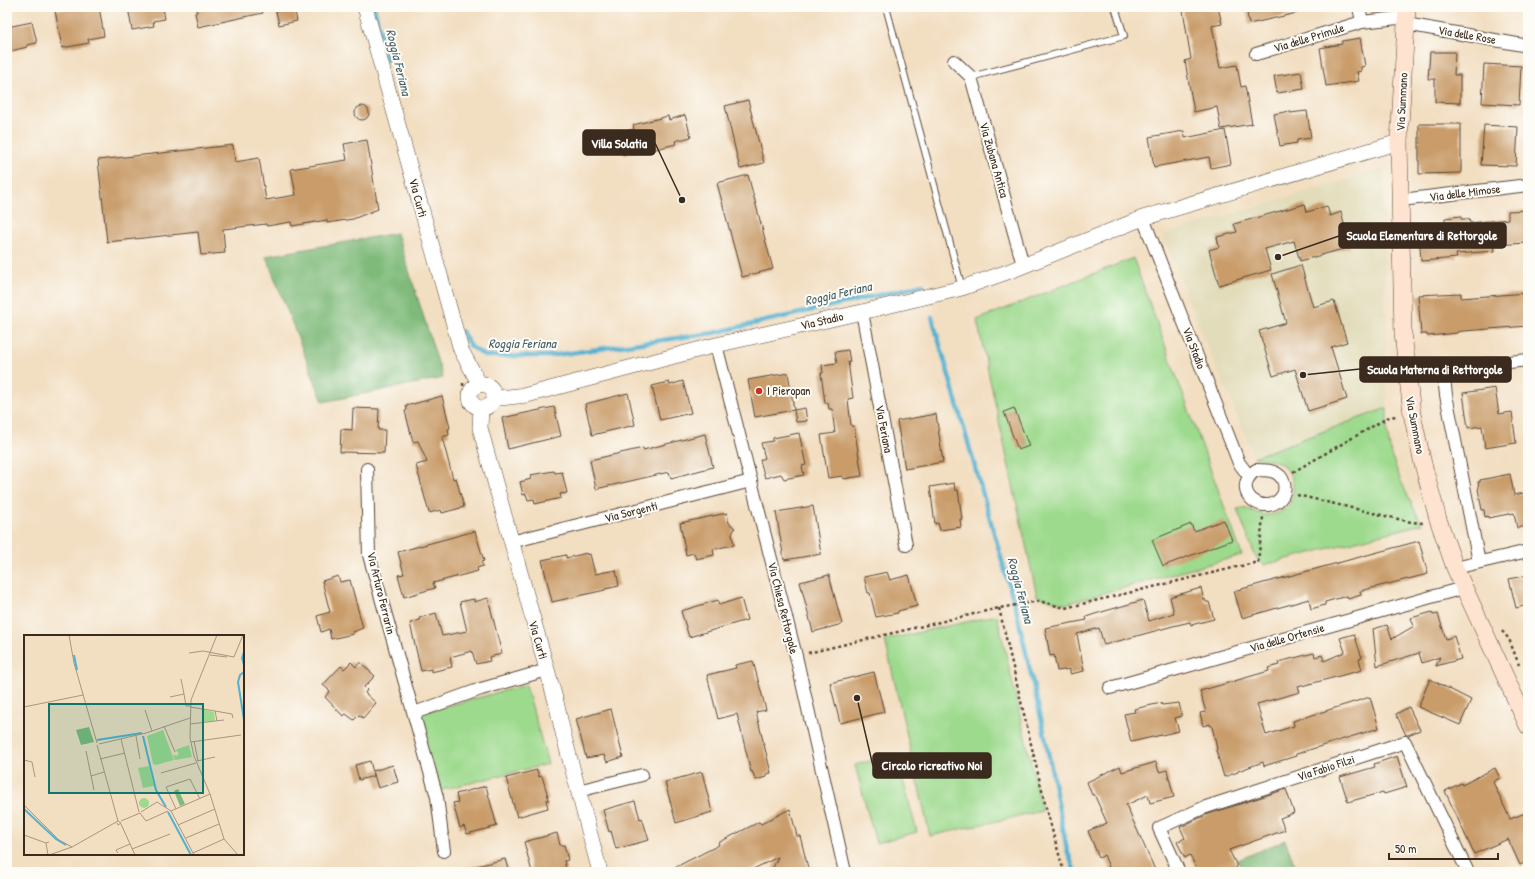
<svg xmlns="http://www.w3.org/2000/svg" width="1535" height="879" font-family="'Patrick Hand',sans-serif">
	<rect width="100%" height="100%" fill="#fdfcf7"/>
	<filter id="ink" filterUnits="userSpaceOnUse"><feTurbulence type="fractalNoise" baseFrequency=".025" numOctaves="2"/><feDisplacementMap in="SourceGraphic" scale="8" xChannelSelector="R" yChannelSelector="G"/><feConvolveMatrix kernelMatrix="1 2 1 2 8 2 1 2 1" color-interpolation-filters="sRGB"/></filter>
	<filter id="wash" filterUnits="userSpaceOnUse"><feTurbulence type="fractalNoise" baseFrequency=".012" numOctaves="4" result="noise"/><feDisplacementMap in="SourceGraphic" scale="16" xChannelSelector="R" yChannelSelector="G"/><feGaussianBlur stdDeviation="0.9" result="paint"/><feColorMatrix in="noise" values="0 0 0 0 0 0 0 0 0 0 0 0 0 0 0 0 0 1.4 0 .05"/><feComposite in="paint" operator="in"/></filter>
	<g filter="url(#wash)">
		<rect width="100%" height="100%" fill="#f2dec1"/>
		<path fill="#e2dcba" d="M1383,169L1387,408L1254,456L1206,343L1163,235Z"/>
		<g fill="#9eda8e" stroke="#6c8256">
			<path d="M1133,258L1242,555L1065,604L1037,596L977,320Z"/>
			<path d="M1387,408C1387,415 1387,422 1387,429C1390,463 1407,495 1422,524L1264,565L1256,558L1237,509C1251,505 1259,519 1275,514C1298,508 1299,477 1281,464C1274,459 1263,460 1254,457Z"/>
			<path d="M997,615L1042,811L930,836L885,640Z"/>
			<path d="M526,685L548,764L433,792L417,714Z"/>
			<path d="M896,754L917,832L876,843L855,765Z"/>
		</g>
		<g fill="#7eba79" stroke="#5c724c">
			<path d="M397,233L443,378L323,402L266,256Z"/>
			<path d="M1285,840L1298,872H1244L1238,860Z"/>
		</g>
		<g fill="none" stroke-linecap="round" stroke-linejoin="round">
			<g stroke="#52b1d0" stroke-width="4.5">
				<path d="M374,7L387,60"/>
				<path d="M932,317L1017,613L1045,736L1067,850L1075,872"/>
				<path d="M462,331L470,346L485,356H548L713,333L923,285"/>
			</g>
		</g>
		<g id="blocks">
			<g fill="#c99c6a">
				<path d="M70,7H83V10L99,7L104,36L88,39L89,43L62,48L55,10Z"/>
				<path d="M128,7H163L165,19L153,21L154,26L132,30Z"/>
				<path d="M196,7H262L263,13L198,27L195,13L197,12Z"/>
				<path d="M275,7H294L297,21L279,25Z"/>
				<path d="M1193,7H1218L1222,24L1212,26L1220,68L1237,65L1241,87L1245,86L1252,124L1221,129L1217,107L1194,112L1185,61L1191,59L1183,10Z"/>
				<path d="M1246,7H1296L1297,13L1249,24Z"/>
				<path d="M32,22L37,43L27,45V47L7,52V27Z"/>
				<path d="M1360,38L1365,66L1361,67V71L1357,72L1359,81L1326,86L1320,48L1342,44V41Z"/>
				<path d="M1430,52H1455L1454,75H1460V103L1435,102V79H1428Z"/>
				<path d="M1484,64L1521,66L1519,105L1482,103Z"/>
				<path d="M1301,72L1304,89L1277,93L1274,76Z"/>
				<path d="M748,100L764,163L740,169L725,106Z"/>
				<circle cx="362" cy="113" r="7"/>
				<path d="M1290,111V113L1307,111L1311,138L1297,140V143L1280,146L1274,114Z"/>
				<path d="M685,115L691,137L675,141L676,144L640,153V151L624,155L618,133L634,129L633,125L668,116L669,120Z"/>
				<path d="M1419,124H1461V173L1419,174Z"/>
				<path d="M1484,125L1518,127L1516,166L1481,165Z"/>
				<path d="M1225,130L1231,164L1211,168L1209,157L1154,167L1149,137L1184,131L1185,138Z"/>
				<path d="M367,140L378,209L353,219L327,223V220L292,226L291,222L267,226L266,224L223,229L225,253L201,255L198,232L107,242L98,160L233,145L235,162L259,158L266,200L296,195L291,169L347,160L344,144Z"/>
				<path d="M748,175L773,269L742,277L717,183Z"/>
				<path d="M1305,204L1307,212L1327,206L1330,216L1341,212L1350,247L1300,261L1294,241L1265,249L1271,270L1219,285L1209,250L1219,247L1217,237L1237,232L1234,224Z"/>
				<path d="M1528,210V243L1494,245L1495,251L1456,254L1457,258L1421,261L1419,232L1445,230V218L1461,216V219H1469L1470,223L1508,219V211Z"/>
				<path d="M1301,265L1313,307L1334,301L1347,342L1331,347L1347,399L1308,411L1295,369L1273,376L1259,331L1286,323L1272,274Z"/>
				<path d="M1461,293V298L1527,293L1528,326L1463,331L1457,332V333L1439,335L1427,336V334H1421L1418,295Z"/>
				<path d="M848,350L850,362H848L853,398L848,399L851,426H854L862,476L843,479V476L828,478L821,435L835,433L832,409H829L828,403H825L821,373H823L822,365L837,363L835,352Z"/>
				<path d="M788,373L794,410L755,417L748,380Z"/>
				<path d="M683,381L691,413L660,420L652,386L669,382L670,385Z"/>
				<path d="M1495,388L1499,414L1512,412L1516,443L1485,448L1482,426L1468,428L1463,393Z"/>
				<path d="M628,393L635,425L592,435L585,404Z"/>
				<path d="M442,396L450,428L448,429L449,435L442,437L453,479L456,478L464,507L442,513L441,510L429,513L416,465L427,462L418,441L413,442L405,411L407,410L406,406Z"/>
				<path d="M554,407L561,436L508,449L502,418Z"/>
				<path d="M353,408L379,409L378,430H385L384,453L340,452L341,429L352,430Z"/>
				<path d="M805,408L807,421L796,422L794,410Z"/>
				<path d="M1014,408L1029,446L1018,450L1004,412Z"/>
				<path d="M936,414L943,462L905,469L897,421Z"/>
				<path d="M799,433L806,465L802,466L804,475L784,479L781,474L765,478L760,460L765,458L761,443L773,441V438Z"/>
				<path d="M705,434L713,467L671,478L669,472L596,489L590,460L643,448V450Z"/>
				<path d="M554,471L555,473L562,472L567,493L560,494L561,498L535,504L534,499L528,500L526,494L523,495L520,482L531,479L530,475Z"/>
				<path d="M1510,474L1514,495L1528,492V526L1517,528L1514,513L1488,518V516L1485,517L1484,510H1482L1478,489L1479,488L1478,482H1480V480Z"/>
				<path d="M954,483L955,490H958L962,519H960L961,527L940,530L938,523L935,524L930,487Z"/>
				<path d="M813,506L821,554L784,560L776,512Z"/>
				<path d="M727,513L729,523L735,528L732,534L734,545L713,549L714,555L696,559L694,553L686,555L680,523Z"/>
				<path d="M1224,520L1232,540L1163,566L1152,540L1191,524L1194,531Z"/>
				<path d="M475,531L484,561L481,562L483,566L477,568L478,571L433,583L435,588L404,597L398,575L404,574L398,552Z"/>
				<path d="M1419,541L1428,574L1360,591L1361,595L1348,599L1347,596L1325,602V605L1311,609L1309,599L1242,618L1234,591Z"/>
				<path d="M587,553V555L590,554L595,574L616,570L619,586L605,589V590L552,602L542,560L566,555V558Z"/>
				<path d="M887,572L890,580L909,575L917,606L898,611V613L876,617L870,593H868L864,577Z"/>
				<path d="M829,575L842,624L813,632L800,582Z"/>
				<path d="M1528,575V605L1516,608L1509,579Z"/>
				<path d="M338,576L340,582L350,580L363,628L353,632V634L331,639L329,629L321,632L317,616L330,612L322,581Z"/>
				<path d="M1201,588L1204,600L1205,599L1206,602H1209L1214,619L1191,625L1190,622L1173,626L1104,645L1099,628L1077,634L1084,671L1070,674V669L1057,671L1054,655L1050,656L1045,628L1087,620L1086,617L1095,614L1143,600L1149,621L1174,613L1170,597Z"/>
				<path d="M488,598L502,654L489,657L490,661L476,664L472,651L450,657L452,667L431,672V669L421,671L410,623L420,620L419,618L436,613L442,636L467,631L460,602L474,599V602Z"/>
				<path d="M741,598L747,620L689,637L681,611L718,600L719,605Z"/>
				<path d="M1432,612L1433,615L1438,614L1446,639L1454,636L1461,659L1436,666L1440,657L1422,663L1419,653L1377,666L1373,629L1387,625L1392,639L1414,626L1411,618Z"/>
				<path d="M1354,634L1362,658L1359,659L1362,670L1298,687L1300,692L1257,704L1266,735L1294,726L1293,721L1370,697L1379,728L1296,754V756L1264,766L1263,762L1238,771V772L1224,777L1216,750L1217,749L1212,726H1210V724L1203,726L1200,713L1206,712L1200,691L1269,671L1268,668L1279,665L1278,662L1314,653L1315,657L1322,655L1324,661L1345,652L1340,638Z"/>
				<path d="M753,661L766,710L756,712L771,773L766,774V777L756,780L752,771L751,772L737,714L718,719L707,675L736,668L735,665Z"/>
				<path d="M351,662L356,667L360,662L375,676L364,687L367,690L365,693L376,703L363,718L359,715L354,720L346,714L343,716L325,697L330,691L323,685L341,666L344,669Z"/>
				<path d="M874,672L884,712L840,723L830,683Z"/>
				<path d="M1430,679L1471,700L1460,725L1418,707Z"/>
				<path d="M1161,703L1162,705L1179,703L1182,716L1175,718L1179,731L1131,742L1124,714L1135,712L1134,709Z"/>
				<path d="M1409,707L1420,730L1408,735H1406L1396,714Z"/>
				<path d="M611,709L623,757L607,762L604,755L586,758L576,719Z"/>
				<path d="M1397,756L1407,787L1384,794L1383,792L1348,802L1340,777L1375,767L1374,764Z"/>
				<path d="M370,761L374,776L359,780L355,765Z"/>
				<path d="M1156,762L1159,772L1167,770L1174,797L1150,803L1148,795L1126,805L1156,872H1111L1104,855L1099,858L1088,831L1107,823L1094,794L1092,795L1087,782L1120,766L1122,772Z"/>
				<path d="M393,765L398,782L378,788L373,771Z"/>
				<path d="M1495,768L1500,778L1493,782L1510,819L1525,813L1528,819V861L1520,865L1508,839L1474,854L1445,791L1461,783L1462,785Z"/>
				<path d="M537,770L539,777L542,776L549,800H546L548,808L517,817L506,778Z"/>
				<path d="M702,772L712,812L676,823L665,782Z"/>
				<path d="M486,786L497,826L467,834L464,826L460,828L453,803L458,802L456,794Z"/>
				<path d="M1286,789L1294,813L1280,818L1285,830L1229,850L1237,866L1236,867L1238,872H1198L1190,855L1185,858L1177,842L1185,838L1180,827L1206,815Z"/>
				<path d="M635,801L640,819L642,818L649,840L616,849L611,831L609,832L603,810Z"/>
				<path d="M790,809L797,836H800L809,872H771L778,857L747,872H666L719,845L718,843L759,822L761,824Z"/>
				<path d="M557,833L560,845H564L568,860L564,861L567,872H532L524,842Z"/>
				<path d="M505,859L509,872H469V868Z"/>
			</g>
		</g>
	</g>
	<g filter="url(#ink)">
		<use href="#blocks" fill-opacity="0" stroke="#564536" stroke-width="1"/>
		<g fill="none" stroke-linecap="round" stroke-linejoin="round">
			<g stroke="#564536" stroke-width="8">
				<g id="service">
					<path d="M886,7L962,288"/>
					<path d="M971,77L1124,36L1115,7"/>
				</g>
			</g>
			<g stroke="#564536" stroke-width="14">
				<g id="minor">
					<path d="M1359,7L1362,22L1407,17"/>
					<path d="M1406,24L1528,46"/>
					<path d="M1256,54L1362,22"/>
					<path d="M954,61L971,77L1023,265"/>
					<path d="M1401,200L1528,185"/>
					<path d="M1143,218L1239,463L1249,476"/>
					<path d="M862,312L906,545"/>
					<path d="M716,345L796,656L845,872"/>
					<path d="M1443,369L1446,395L1479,562"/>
					<path d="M1407,373L1528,360"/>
					<path d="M367,469L369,555L437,797L444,851"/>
					<path d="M1256,470C1268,470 1280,470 1284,483C1285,488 1285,491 1283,495C1267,521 1227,491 1256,470Z"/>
					<path d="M511,542L751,481"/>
					<path d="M1455,568L1528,551"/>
					<path d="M1110,688L1463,588"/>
					<path d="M414,713L481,689L547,670"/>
					<path d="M578,791L642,775"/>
					<path d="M1179,872L1159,828L1203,808L1405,742L1468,872"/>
				</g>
			</g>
			<g stroke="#564536" stroke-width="16">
				<g id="tertiary">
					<path d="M365,7L461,350L480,385"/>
					<circle cx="482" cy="396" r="12"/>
					<path d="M494,397L500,398L527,395L716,345L862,312L962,288L1010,271L1143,218L1399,142"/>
					<path d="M481,408L480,428L556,702L564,737L600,872"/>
				</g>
			</g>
			<g stroke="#564536" stroke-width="18">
				<path id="secondary" d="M1407,7L1399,142L1403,333L1412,414L1423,464L1438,519L1455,568L1528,726"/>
			</g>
			<g stroke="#564536" stroke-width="2.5" stroke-dasharray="3 3" stroke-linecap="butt">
				<path d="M463,383L464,400"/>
				<path d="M466,408L464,400L469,401"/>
				<path d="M1293,472L1389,417L1397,416"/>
				<path d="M1297,495L1411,522L1423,523"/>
				<path d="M999,608L1047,812L1064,872"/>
				<path d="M1502,631L1509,639L1519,665"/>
				<path d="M808,653L999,608L1039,601L1065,608L1258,562L1263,517"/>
			</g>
			<use href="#service" stroke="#fff" stroke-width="6"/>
			<use href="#minor" stroke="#fff" stroke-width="12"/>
			<use href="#tertiary" stroke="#fff" stroke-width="15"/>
			<use href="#secondary" stroke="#fee3d1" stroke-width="17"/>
		</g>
	</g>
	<circle fill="#c8321e" stroke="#fdfcf7" stroke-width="1.5" cx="759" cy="391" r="4"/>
	<g text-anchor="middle" stroke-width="4" stroke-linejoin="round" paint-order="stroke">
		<g font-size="12" fill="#3b2a1e" stroke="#fdfcf7">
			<text transform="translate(1467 35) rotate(10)" y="4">Via delle Rose</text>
			<text transform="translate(1309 38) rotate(-17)" y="4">Via delle Primule</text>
			<text transform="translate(1402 102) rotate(-87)" y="4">Via Summano</text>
			<text transform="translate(994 160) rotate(74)" y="4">Via Zubana Antica</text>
			<text transform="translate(1465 193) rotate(-7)" y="4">Via delle Mimose</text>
			<text transform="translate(418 198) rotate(75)" y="4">Via Curti</text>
			<text transform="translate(822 321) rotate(-13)" y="4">Via Stadio</text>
			<text transform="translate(1194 348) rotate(69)" y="4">Via Stadio</text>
			<text transform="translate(1415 425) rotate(79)" y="4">Via Summano</text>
			<text transform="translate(884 429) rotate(79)" y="4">Via Feriana</text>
			<text transform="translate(631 512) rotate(-14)" y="4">Via Sorgenti</text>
			<text transform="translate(381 593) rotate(76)" y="4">Via Arturo Ferrarin</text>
			<text transform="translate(783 608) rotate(76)" y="4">Via Chiesa Rettorgole</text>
			<text transform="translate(1287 638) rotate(-16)" y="4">Via delle Ortensie</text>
			<text transform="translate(538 640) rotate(74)" y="4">Via Curti</text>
			<text transform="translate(1326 768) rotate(-18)" y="4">Via Fabio Filzi</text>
		</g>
		<g font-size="12" fill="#3b2a1e" stroke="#fdfcf7" text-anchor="start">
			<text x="767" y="395">I Pieropan</text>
		</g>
		<g font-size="13" font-style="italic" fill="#446065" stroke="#fdfcf7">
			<text transform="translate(399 62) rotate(76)" y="5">Roggia Feriana</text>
			<text transform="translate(838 293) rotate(-13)" y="5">Roggia Feriana</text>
			<text x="522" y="348">Roggia Feriana</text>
			<text transform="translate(1021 590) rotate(75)" y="5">Roggia Feriana</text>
		</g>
	</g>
	<g transform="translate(24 635)">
		<rect width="220" height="220" fill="#f2dec1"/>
		<path d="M180,75L190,77L191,86L180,87ZM139,95L150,125L132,130L129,129L123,101ZM165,110L168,122L151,125L149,120L153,121L155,118L151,115ZM125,131L130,151L119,153L114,133ZM115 168a5 5 0 1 1 10 0a5 5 0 1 1-10 0Z" fill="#9eda8e"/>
		<path d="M65,92L70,107L57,110L52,95ZM154,154L161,169L156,171L150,156Z" fill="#7eba79"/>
		<path fill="none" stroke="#52b1d0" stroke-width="2" d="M220,17L218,23L220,30M50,20L53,35M220,37L216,40L214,47L220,85M119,101L132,155L142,172M73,105L118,98M0,174L32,204L42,210M144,177L167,220"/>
		<path fill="none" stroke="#a99680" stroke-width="1" d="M45,0L50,28L73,108M193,0L167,65L166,103L170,121L186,159L200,204L214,220M165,18L179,16L210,22L219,0M186,20L203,22M157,44L160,59M146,62L160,59L162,71H167M0,72L59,60M166,72L191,76L193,86M121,75L128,96M191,76L208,79L209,83M166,89L200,85M140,91L151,117M112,101L116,124M97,104L115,177M170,106L174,126M167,107L217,100M75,109L122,98L166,83M73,110L94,186M62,116L70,155M76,124L101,118M0,125L8,127L11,142M173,126L191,122M137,138L172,128M67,141L80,137M0,170L35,205L48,212M152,174L142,152L166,144L176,164M147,176L170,220M117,177L133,167L147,176L186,159M116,178L122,186L144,176M97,186L116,178M97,189L111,220M154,190L191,174M0,200L22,208M162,203L195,189M108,214L146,199M94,218L92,215L106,209M169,218L200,204M24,220L22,208L25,207M25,220L48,212L94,186L97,188L94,190L93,188"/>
		<path fill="#0f766e" fill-opacity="0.15" stroke="#0f766e" stroke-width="2" d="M25,69H179V158H25Z"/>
		<rect width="220" height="220" fill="none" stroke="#3b2a1e" stroke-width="2"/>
	</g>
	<path fill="none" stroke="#3b2a1e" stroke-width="1.5" d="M682 200L655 143M1278 257L1339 236M1303 375L1360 369M857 698L873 766"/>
	<g fill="#3b2a1e" stroke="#fdfcf7" stroke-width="1.5">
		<circle cx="682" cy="200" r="4"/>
		<circle cx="1278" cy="257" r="4"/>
		<circle cx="1303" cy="375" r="4"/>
		<circle cx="857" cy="698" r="4"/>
	</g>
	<g fill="#3b2a1e" stroke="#3b2a1e" stroke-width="1.5">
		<rect x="583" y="130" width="72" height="25" rx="4"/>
		<rect x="1339" y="223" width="167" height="25" rx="4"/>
		<rect x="1360" y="357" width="151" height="25" rx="4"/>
		<rect x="873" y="753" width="118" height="25" rx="4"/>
	</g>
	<g font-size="13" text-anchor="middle" font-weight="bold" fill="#fff">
		<text x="619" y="148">Villa Solatia</text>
		<text x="1422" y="240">Scuola Elementare di Rettorgole</text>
		<text x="1435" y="374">Scuola Materna di Rettorgole</text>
		<text x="932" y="770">Circolo ricreativo Noi</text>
	</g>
	<rect width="1535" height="879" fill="none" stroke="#fdfcf7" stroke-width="24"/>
	<path d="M1389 853v6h109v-6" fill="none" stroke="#3b2a1e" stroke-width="2"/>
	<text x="1395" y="853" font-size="12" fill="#3b2a1e" stroke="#fdfcf7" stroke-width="3" paint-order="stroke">50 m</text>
</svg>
